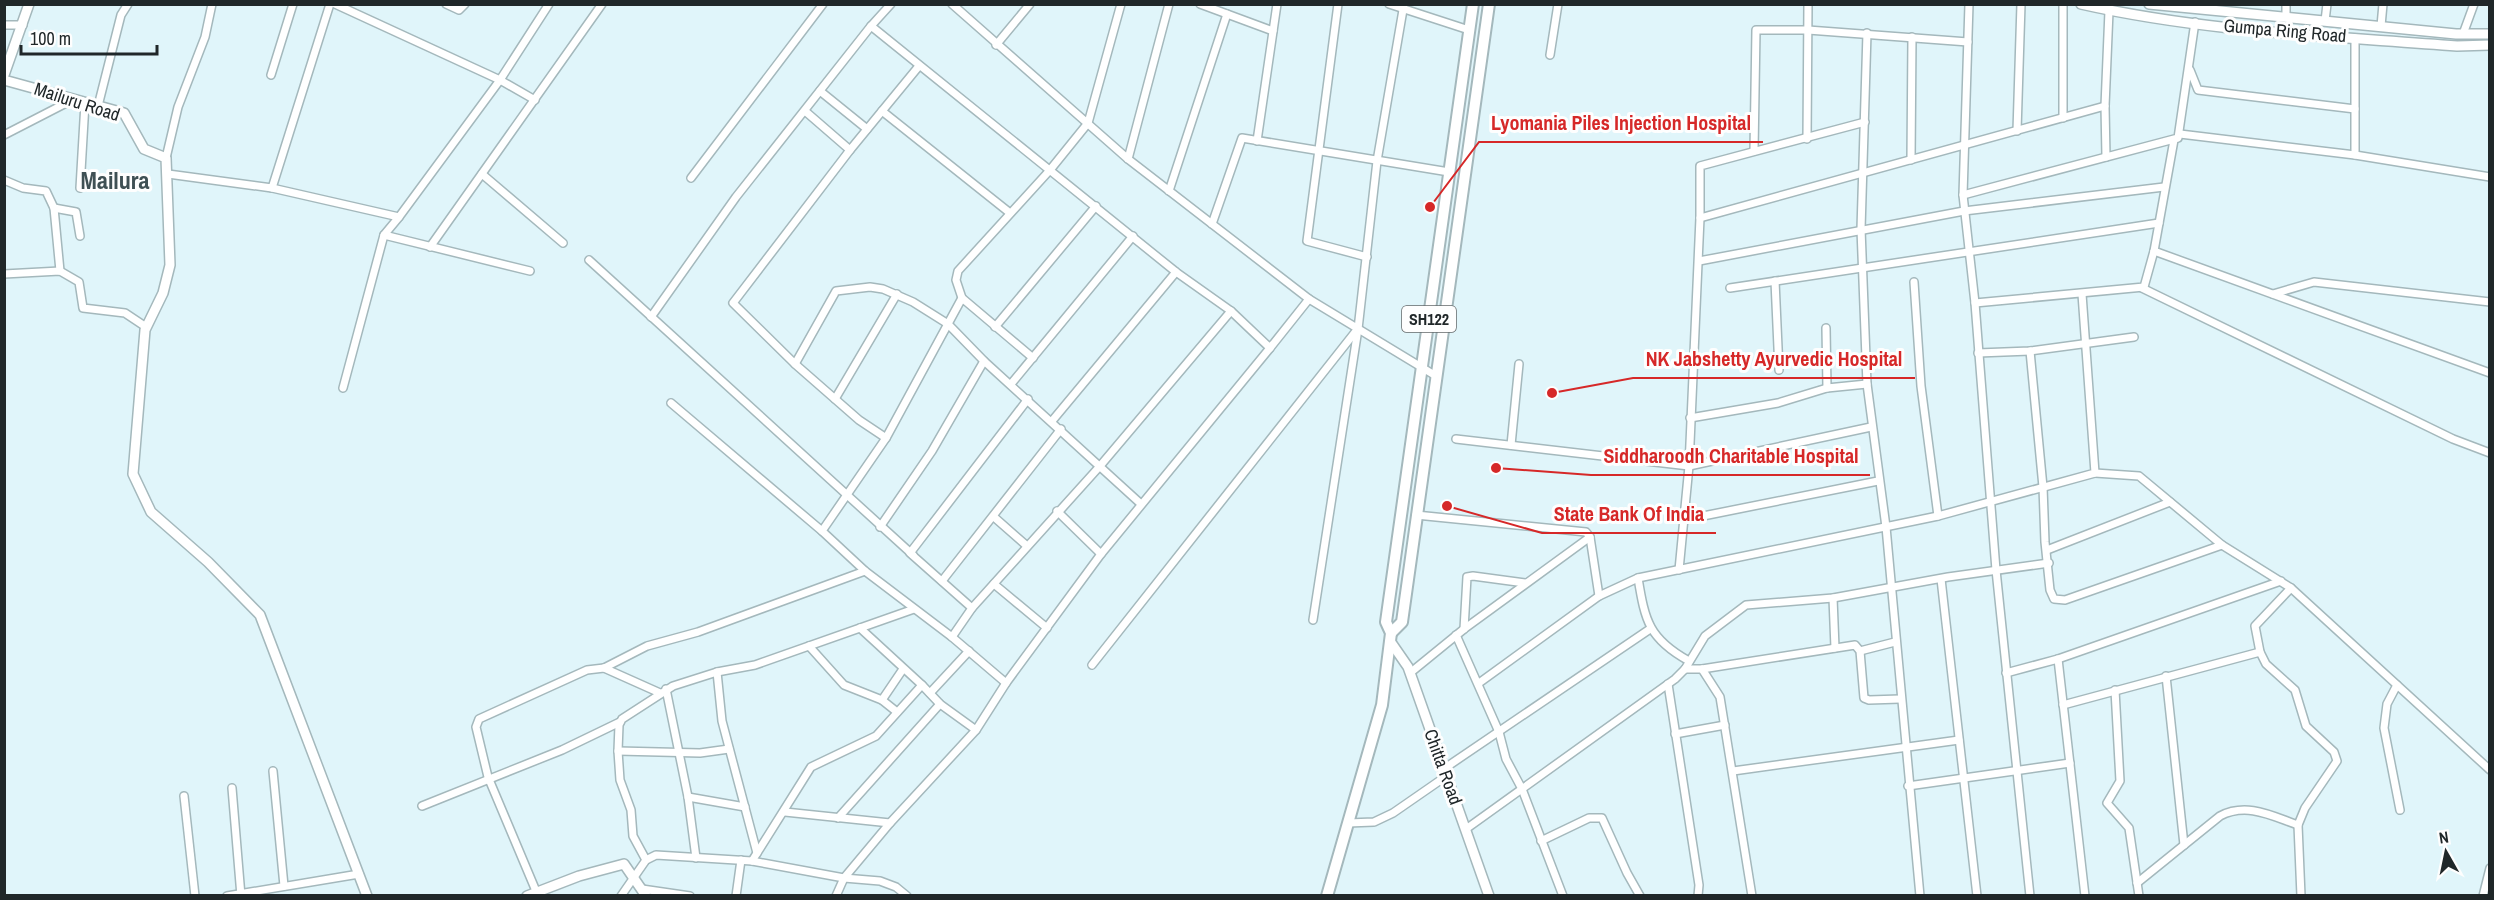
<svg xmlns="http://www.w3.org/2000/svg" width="2494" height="900" font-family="'Archivo Narrow',sans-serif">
	<rect width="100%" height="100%" fill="#e0f5fa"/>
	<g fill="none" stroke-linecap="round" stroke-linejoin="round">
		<g stroke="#a4b8bc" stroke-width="10">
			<g id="minor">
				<path d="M335,4L500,80L535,100"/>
				<path d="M446,4L459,10L465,4"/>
				<path d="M952,4L1128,159L1309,299L1436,376"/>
				<path d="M1200,4L1273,31"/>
				<path d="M1338,4L1307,241L1367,257"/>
				<path d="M1389,4L1469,30"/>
				<path d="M1969,4L1963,195L1975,303L1996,570L2030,896"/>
				<path d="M2286,18V4"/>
				<path d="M2325,21L2327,4"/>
				<path d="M4,25H23"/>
				<path d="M871,26L1176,272L1231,311L1270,348L1309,299"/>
				<path d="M2381,26L2383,4"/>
				<path d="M1867,33L1861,229L1867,384L1886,527L1920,896"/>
				<path d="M2463,34L2474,4"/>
				<path d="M996,45L1030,4"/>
				<path d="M1550,55L1558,4"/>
				<path d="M2190,70L2198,90L2355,109"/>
				<path d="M271,75L293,4"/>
				<path d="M820,91L867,129"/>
				<path d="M98,106L121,15L128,4"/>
				<path d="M805,111L850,150"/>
				<path d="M882,111L1010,213"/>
				<path d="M2063,118V4"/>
				<path d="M2017,131L2021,4"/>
				<path d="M2180,134L2355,155L2490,177"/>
				<path d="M4,135L74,99"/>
				<path d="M1807,139L1808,4"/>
				<path d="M1257,141L1277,4"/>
				<path d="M1754,151L1756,30H1808L1968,42"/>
				<path d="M2355,155V38"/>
				<path d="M2106,157L2105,106L2109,11"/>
				<path d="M166,158L178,107L205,37L212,4"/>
				<path d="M1128,159L1169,4"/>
				<path d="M1911,160L1912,37"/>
				<path d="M168,174L272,188L330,4"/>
				<path d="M482,174L563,243"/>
				<path d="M691,178L823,4"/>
				<path d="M4,180L23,188L46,191L54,208L60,271"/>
				<path d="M80,188L85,103"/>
				<path d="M272,188L399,217L384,235L343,388"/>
				<path d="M1169,191L1227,14"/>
				<path d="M1963,195L2178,138L2195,22"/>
				<path d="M54,208L76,212L80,236"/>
				<path d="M399,217L500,80L549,4"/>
				<path d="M1700,218L2105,106"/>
				<path d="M1212,224L1242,138L1449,172"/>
				<path d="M384,235L530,271"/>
				<path d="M430,247L602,4"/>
				<path d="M2154,251L2490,373"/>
				<path d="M589,260L913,555"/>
				<path d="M1699,261L1964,211L2164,187"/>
				<path d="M4,274L60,271L79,282L83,308L125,313L146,327"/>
				<path d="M1775,281L1779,370"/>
				<path d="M1914,282L1921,386L1938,516"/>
				<path d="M1730,288L2159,223"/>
				<path d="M2142,288L2453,439L2490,453"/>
				<path d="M2273,294L2314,282L2490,302"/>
				<path d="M962,298L956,280L958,271L1050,170L1088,123L1121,4"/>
				<path d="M1975,303L2144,287L2154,251L2174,140"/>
				<path d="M651,317L736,197L871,26L891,4"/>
				<path d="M995,327L1096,206"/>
				<path d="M1826,328L1827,388"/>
				<path d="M2030,351L2043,487L2045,542L2050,590L2054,599L2065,600L2222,545"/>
				<path d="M1978,353L2030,351L2134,337"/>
				<path d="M795,364L836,291L870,287L883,289L913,302L948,324L984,361L1141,504"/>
				<path d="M1011,384L1133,236"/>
				<path d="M835,399L897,294"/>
				<path d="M671,403L822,531"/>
				<path d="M1690,418L1778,403L1827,388L1867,384"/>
				<path d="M1052,421L1176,272"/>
				<path d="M886,438L859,420L795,364L733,303L850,150L919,66"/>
				<path d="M1456,439L1689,466L1871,427"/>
				<path d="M1511,445L1519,364"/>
				<path d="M2095,473L2139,476L2222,545L2291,588L2490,770"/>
				<path d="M1057,511L1101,554"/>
				<path d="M1416,515L1586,532L1590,537L1599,596"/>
				<path d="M994,517L1027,546"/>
				<path d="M1683,520L1878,481"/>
				<path d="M880,527L932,451L984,361"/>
				<path d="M2047,550L2170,502"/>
				<path d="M1679,570L1689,466L1700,218V166L1865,122"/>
				<path d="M1638,578C1645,621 1649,639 1689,661"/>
				<path d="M1941,579L1977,896"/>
				<path d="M942,581L1061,429"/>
				<path d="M994,584L1047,628"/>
				<path d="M2291,588L2255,626L2260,652L2266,664L2295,690L2306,726L2334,752L2337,761L2305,808L2298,825L2301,896"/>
				<path d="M1833,598L1835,648"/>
				<path d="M972,608L910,553L1028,399"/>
				<path d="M1313,620L1358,329L1377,161L1404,4"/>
				<path d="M860,628L922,685"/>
				<path d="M1464,629L1467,577L1473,576L1525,583"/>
				<path d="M1456,635L1499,732L1506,759L1522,789L1563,896"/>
				<path d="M952,637L972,608L1100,466L1231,311"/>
				<path d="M809,646L844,685L882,700L897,712"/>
				<path d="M1860,651L1895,642"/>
				<path d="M2058,659L2085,896"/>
				<path d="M1092,665L1356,331"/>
				<path d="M604,668L660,693"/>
				<path d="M1685,669H1702L1855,645L1860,651L1864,698L1869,700L1900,699"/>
				<path d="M1702,669L1720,697L1752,896"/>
				<path d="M717,672L722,721L757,853"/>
				<path d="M1410,673L1464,629L1590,537"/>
				<path d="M2006,673L2058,659L2281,581"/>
				<path d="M2166,676L2184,845"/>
				<path d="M1006,683L952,637L865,571L822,531L886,438L962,298L1033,358"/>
				<path d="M1479,683L1599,596L1638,578L1938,516L2095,473L2082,294"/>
				<path d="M1668,684L1699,885L1698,896"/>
				<path d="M2397,685L2387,704L2384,728L2400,810"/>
				<path d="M666,689L688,797L696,858"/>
				<path d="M2115,690L2120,781L2107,803L2129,828L2139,896"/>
				<path d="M930,693L969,651"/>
				<path d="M882,700L903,669"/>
				<path d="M2063,705L2260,652"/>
				<path d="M1675,734L1725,725"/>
				<path d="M618,751L700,753L729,749"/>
				<path d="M1442,770L1650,629"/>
				<path d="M273,771L284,886"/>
				<path d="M1733,771L1959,740"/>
				<path d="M1908,786L2070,763"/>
				<path d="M232,788L241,896"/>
				<path d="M184,796L195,896"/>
				<path d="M688,797L745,807"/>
				<path d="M422,806L562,750L620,722"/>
				<path d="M785,812L890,823"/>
				<path d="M838,818L940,704"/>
				<path d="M1348,823L1374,822L1393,813L1445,777"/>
				<path d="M1466,829L1675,679L1685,669L1705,636L1746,605L1833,598L1948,577L2049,563"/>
				<path d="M1541,841L1589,818H1602L1627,873L1640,896"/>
				<path d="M646,860L633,836L631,810L620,780L618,751L619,725L622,719L673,686L717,672L755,665L914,609"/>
				<path d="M752,861L811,767L876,736L922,685L940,704L976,730"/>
				<path d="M2137,883L2220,816C2247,802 2272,816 2298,825"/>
				<path d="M642,889L690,896"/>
				<path d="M536,891L488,777L476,727L479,719L587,670L604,668L647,646L698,632L865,571"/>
				<path d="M227,896L359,874"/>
				<path d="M621,896L646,860L656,855L752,861L844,878L880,881L896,887L907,896"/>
				<path d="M736,896L741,860"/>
				<path d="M836,896L844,878L890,823L976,730L1006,683L1101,554L1270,348"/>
				<path d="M2483,896L2490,868"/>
			</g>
		</g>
		<g stroke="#a4b8bc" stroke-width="12">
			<g id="tertiary">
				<path d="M2081,4C2204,32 2332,36 2457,46L2490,45"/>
				<path d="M2149,4L2456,34H2490"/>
				<path d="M4,75L29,4"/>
				<path d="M4,80L124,113L144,149L166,158L170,265L163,293L145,330L133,474L151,512L208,562L260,615L367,896"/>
				<path d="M1390,641L1408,667L1489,896"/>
				<path d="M527,896L579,876L624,864L646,896"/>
			</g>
		</g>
		<g stroke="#a4b8bc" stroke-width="14">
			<g id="primary">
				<path d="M1391,633L1402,622L1489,4"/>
				<path d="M1327,896L1382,705L1391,633L1386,622L1473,4"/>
			</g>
		</g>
		<use href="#minor" stroke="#fff" stroke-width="7"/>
		<use href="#tertiary" stroke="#fff" stroke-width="9"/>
		<use href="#primary" stroke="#fff" stroke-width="10"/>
	</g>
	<g text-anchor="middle" stroke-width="6" stroke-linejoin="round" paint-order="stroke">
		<rect fill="#fefefe" stroke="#636869" stroke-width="1.5" x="1402" y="306" width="54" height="26" rx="4.5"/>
		<g font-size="16" font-weight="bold" fill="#202729">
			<text x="1429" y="325">SH122</text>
		</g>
		<g font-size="18" fill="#202729" stroke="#fefefe">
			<text transform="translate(2285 31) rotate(5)" y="6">Gumpa Ring Road</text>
			<text transform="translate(77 102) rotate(18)" y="6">Mailuru Road</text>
			<text transform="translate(1443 767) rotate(70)" y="6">Chitta Road</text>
		</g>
		<g font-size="24" font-weight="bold" fill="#3f5054" stroke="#fefefe">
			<text x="115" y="189">Mailura</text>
		</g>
	</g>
	<path fill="none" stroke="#d62828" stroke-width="2" d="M1430 207L1479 142H1763M1552 393L1633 378H1915M1496 468L1591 475H1870M1447 506L1542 533H1716"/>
	<g fill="#d62828" stroke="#fefefe" stroke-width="2">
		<circle cx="1430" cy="207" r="6"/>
		<circle cx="1552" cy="393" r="6"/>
		<circle cx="1496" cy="468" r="6"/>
		<circle cx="1447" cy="506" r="6"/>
	</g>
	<g font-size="20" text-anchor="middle" font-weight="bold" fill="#d62828" stroke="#fefefe" stroke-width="6" stroke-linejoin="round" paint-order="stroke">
		<text x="1621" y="130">Lyomania Piles Injection Hospital</text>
		<text x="1774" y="366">NK Jabshetty Ayurvedic Hospital</text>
		<text x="1731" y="463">Siddharoodh Charitable Hospital</text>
		<text x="1629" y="521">State Bank Of India</text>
	</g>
	<rect width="2494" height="900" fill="none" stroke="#202729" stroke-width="12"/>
	<g transform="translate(2446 852) rotate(351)" stroke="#fefefe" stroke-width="4.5" paint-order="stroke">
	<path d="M0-4.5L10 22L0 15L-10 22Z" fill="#202729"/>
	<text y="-9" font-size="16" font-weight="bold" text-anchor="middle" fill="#202729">N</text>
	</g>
	<path d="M21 45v9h136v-9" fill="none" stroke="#202729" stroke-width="3"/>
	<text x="30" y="45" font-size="18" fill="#202729" stroke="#fefefe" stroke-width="4.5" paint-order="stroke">100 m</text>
</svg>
